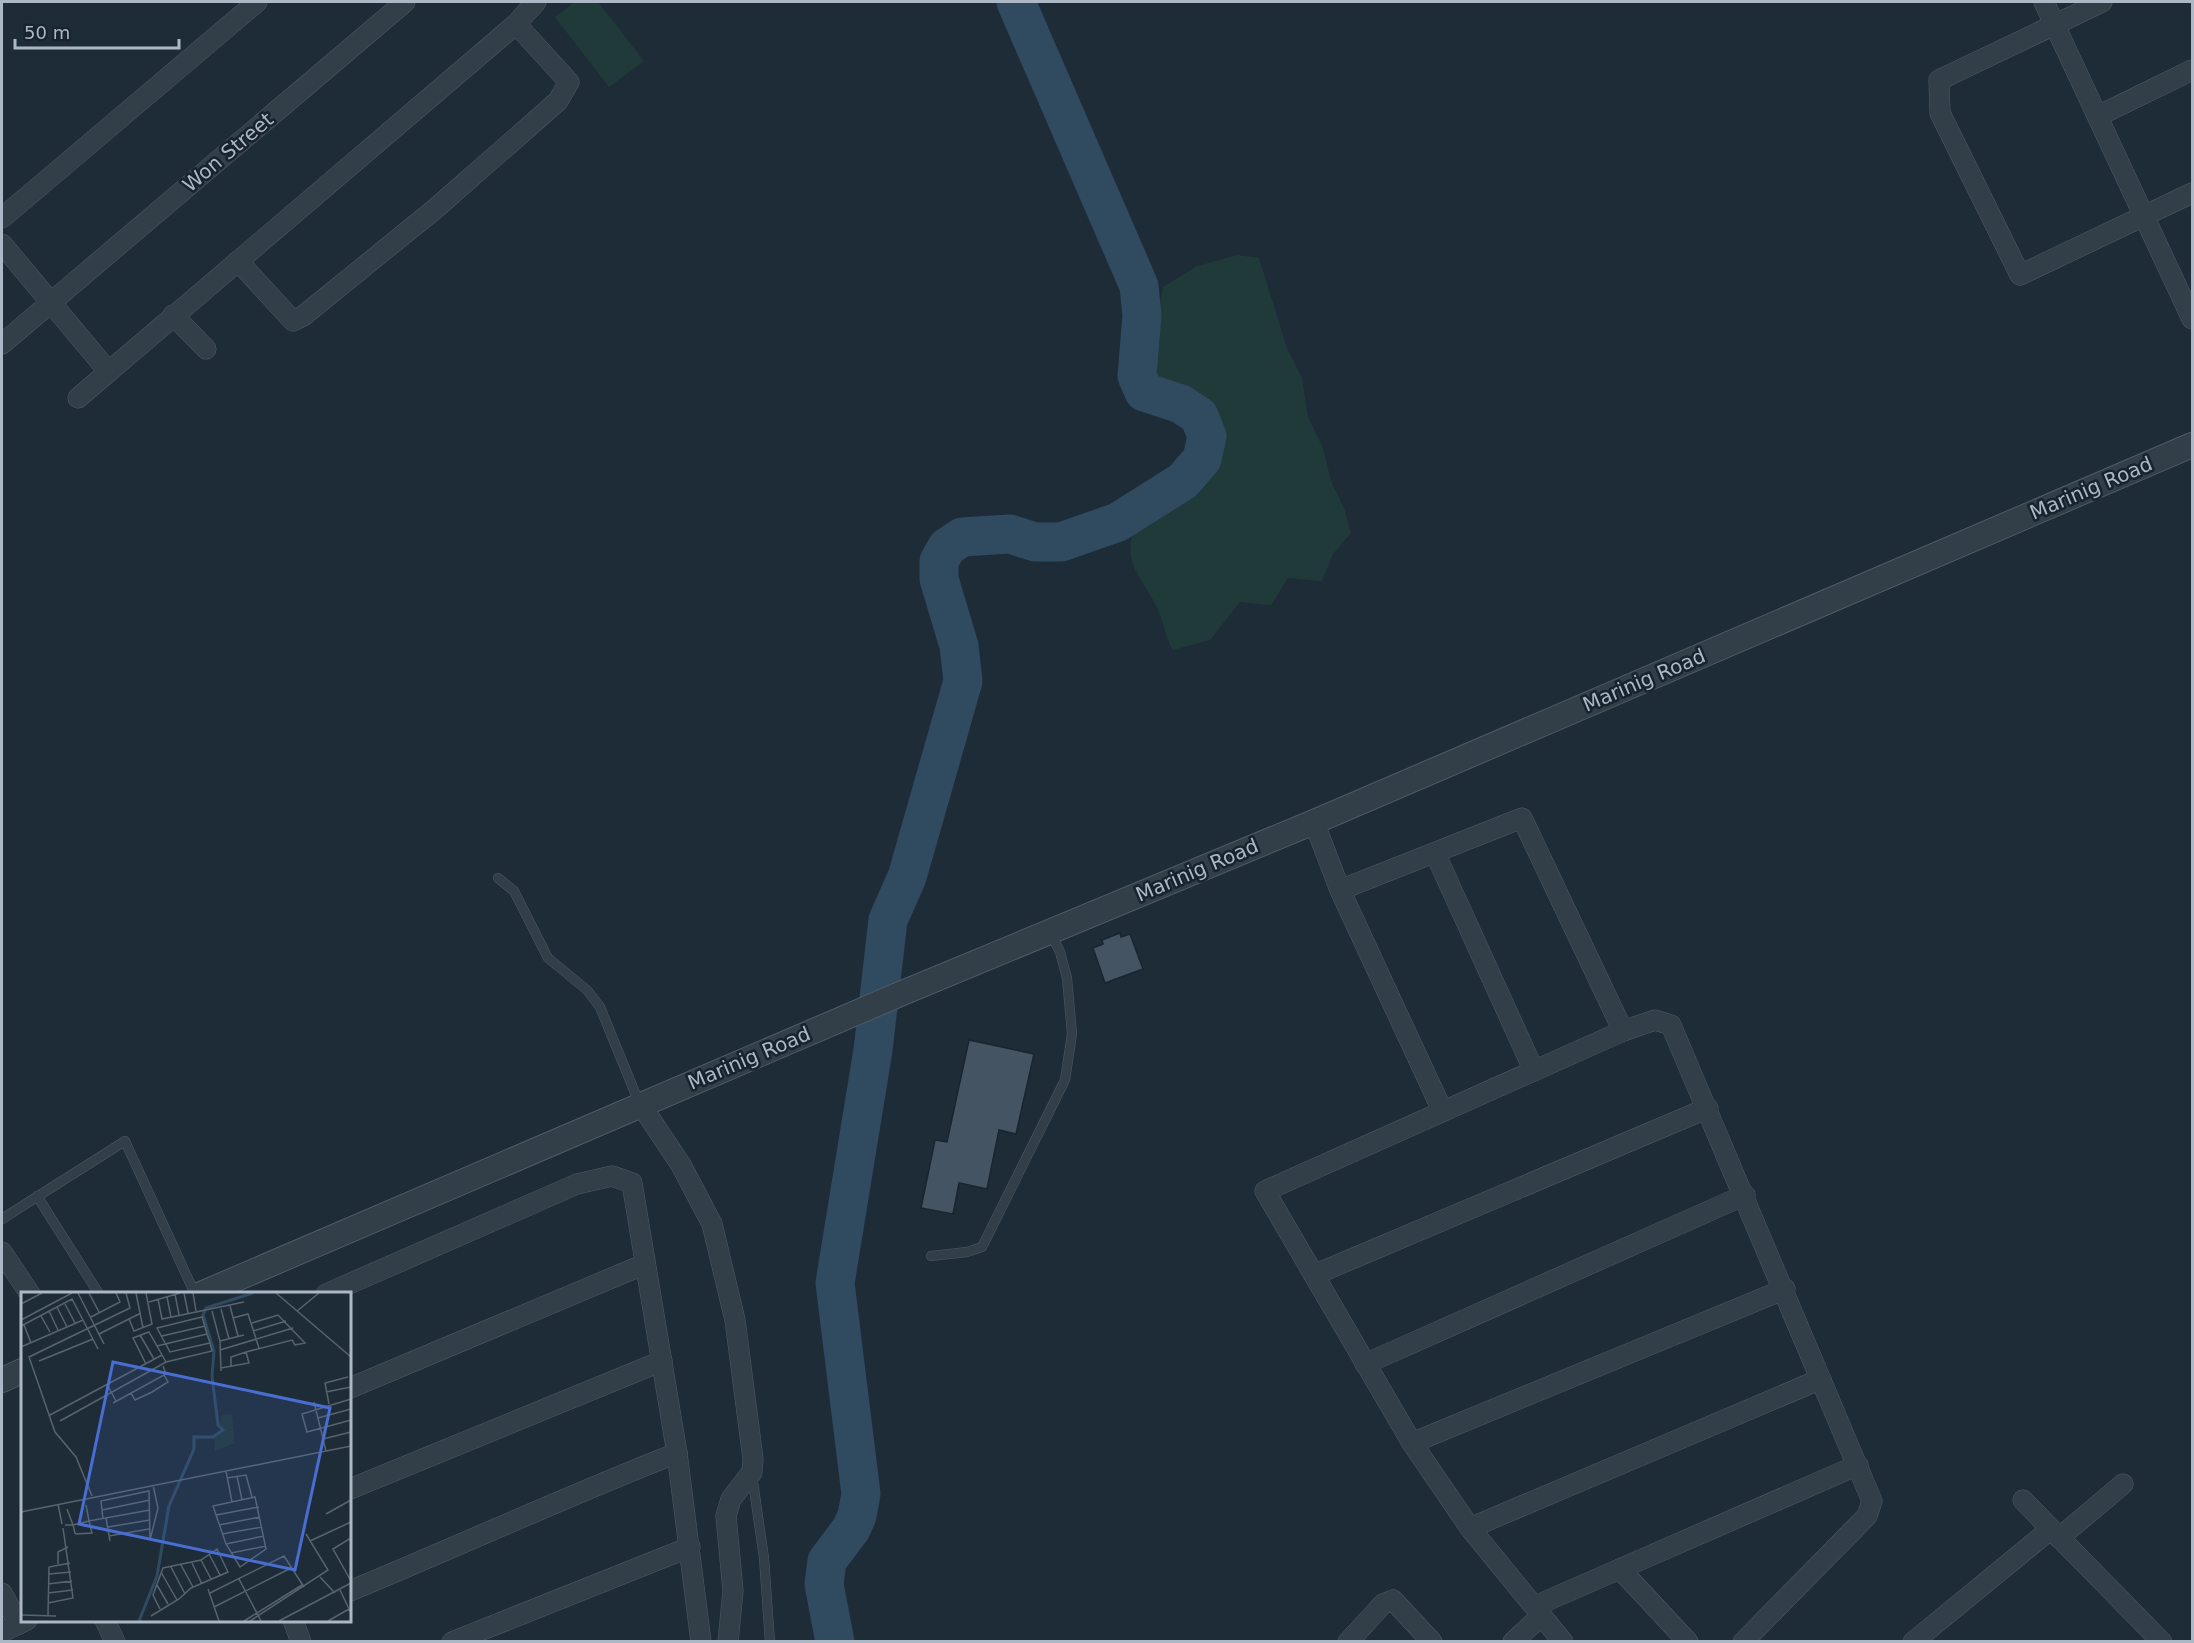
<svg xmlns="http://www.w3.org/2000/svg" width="2194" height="1643" font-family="'DejaVu Sans',sans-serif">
	<rect width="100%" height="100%" fill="#1e2c38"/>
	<g fill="#203939">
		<path d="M575,2H598L644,61L609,87L555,17Z"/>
		<path d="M1237,255L1259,258L1287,348L1302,378L1308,417L1323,448L1331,481L1344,508L1351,533L1333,554L1322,581L1288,578L1271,605L1240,602L1210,640L1173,650C1165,637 1164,625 1159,612C1149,586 1120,563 1134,532C1142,515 1180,505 1195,494C1201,490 1204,481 1207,475C1222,448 1225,429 1210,402L1157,383L1149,374L1163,287L1197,266Z"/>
	</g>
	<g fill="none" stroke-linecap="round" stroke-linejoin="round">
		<path stroke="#304a60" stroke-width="39" d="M835,1642L824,1584L827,1561L851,1529L857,1516L861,1494L835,1283L873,1050L888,920L907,877L963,681L959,646L939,579V561L947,547L962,537L1010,534L1035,542H1061L1118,522L1183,481L1202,459L1207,436L1199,416L1181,404L1144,392L1137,376L1142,315L1139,286L1016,2"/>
	</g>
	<g fill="#445462" stroke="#19252f" stroke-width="1.5">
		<path d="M1120,933L1121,937L1130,934L1143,969L1105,983L1093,948L1103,944L1102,940Z"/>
		<path d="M969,1040L1034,1054L1016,1134L999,1130L987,1189L959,1183L953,1214L921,1208L935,1140L947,1142Z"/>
	</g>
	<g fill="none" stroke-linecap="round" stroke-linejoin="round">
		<g stroke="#4f5b66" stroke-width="10">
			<g id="service">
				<path d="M498,878L514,891L548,958L587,990L600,1007L640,1105"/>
				<path d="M37,1196L99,1294"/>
				<path d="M2,1219L125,1141L195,1294"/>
				<path d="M931,1256L967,1252L982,1247L1065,1080L1072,1034L1067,978L1060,952L1051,934"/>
				<path d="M752,1475L764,1558L770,1642"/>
			</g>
		</g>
		<g stroke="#4f5b66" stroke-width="21">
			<g id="minor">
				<path d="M2044,2L2192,319"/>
				<path d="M2102,2L1939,80L1940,113L2020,275L2192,193"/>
				<path d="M2098,116L2192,70"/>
				<path d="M2,218L257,2"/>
				<path d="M2,244L108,371"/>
				<path d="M238,261L293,321L303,316L435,209L558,101L569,82L516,24"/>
				<path d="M173,315L206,349"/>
				<path d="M2,344L405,2"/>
				<path d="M78,398L516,24L536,2"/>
				<path d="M1314,822L1340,890L1442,1110"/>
				<path d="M1435,853L1534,1071"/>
				<path d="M1340,890L1522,818L1623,1031"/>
				<path d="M641,1105L681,1165L712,1224L735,1320L753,1459L752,1472L731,1499L726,1516L733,1591L728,1642"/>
				<path d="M2,1252L30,1294"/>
				<path d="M1314,1275L1708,1108"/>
				<path d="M326,1294L577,1184L612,1176L632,1183L677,1453L701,1642"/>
				<path d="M1365,1364L1745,1195"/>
				<path d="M350,1388L645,1264"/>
				<path d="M1412,1443L1785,1289"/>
				<path d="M350,1489L662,1361"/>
				<path d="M2023,1500L2051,1529"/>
				<path d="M1470,1528L1821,1379"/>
				<path d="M2059,1538L2123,1484"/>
				<path d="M1620,1569L1688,1642"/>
				<path d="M350,1591C459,1546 567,1496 677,1453"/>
				<path d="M2,1593L19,1624"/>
				<path d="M1535,1606L1858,1465"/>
				<path d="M105,1620L115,1642"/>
				<path d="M293,1620L301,1642"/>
				<path d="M2,1632L27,1620"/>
				<path d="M452,1642L690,1547"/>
				<path d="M1348,1642L1383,1604L1393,1600L1432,1642"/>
				<path d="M1513,1642L1541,1616"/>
				<path d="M1563,1642L1470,1528L1412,1443L1265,1191L1623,1031L1655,1020L1671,1025L1872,1501L1867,1516L1743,1642"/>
				<path d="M1913,1642L2051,1529L2162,1642"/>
			</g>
		</g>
		<g stroke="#4f5b66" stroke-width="26">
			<g id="tertiary">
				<path d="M201,1294L900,994L1314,822L2192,445"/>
				<path d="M2,1380L22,1371"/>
			</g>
		</g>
		<use href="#service" stroke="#323e48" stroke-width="9"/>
		<use href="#minor" stroke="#323e48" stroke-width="20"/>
		<use href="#tertiary" stroke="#323e48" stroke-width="24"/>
	</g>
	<g text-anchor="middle" stroke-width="5" stroke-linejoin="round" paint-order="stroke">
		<g font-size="20" fill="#acb8c5" stroke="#18232d">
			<text transform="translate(228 152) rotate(-40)" y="7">Won Street</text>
			<text transform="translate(2091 488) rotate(-23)" y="7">Marinig Road</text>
			<text transform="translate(1644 680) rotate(-23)" y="7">Marinig Road</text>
			<text transform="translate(1197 870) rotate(-23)" y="7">Marinig Road</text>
			<text transform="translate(749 1058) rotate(-23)" y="7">Marinig Road</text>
		</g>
	</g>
	<g transform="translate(21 1292)">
		<rect width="330" height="330" fill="#1e2c38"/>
		<path d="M211,122L214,151L194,159L193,146L204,139L198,131L201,123Z" fill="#203939"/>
		<path fill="none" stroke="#304a60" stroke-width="3" d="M118,329L136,284L148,214L173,157V145H192L202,138L197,133L191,84L193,59L182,23L185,16L232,1"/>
		<path fill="none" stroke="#576470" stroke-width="1.5" d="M57,1L83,52M68,1L78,20M115,1L122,36M163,1L167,21M172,1L175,19M255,1L330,65M154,2L158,23M146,5L150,25M137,7L141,27L223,10M128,10L159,1M0,12L21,1M44,12L54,31M209,14L217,44M36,15L46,35M200,17L208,47M28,19L37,38M191,19L199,49L200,79M276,19L298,1M20,24L29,40M70,25L99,10L95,1M212,26L227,22L238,56M108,27L113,39L131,32L125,1M0,28L51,1M3,33L10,51M0,34L51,7L77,57M232,39L265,29M78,42L120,21M119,43L133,67M141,44L184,34M199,49L223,43M136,54L186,42M0,55L62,28M199,58L272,36M18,69L72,47M125,72L112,46L128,40L145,70M210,74V65L225,60L271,48L274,53L284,51L257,23L231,31M200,76L228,71L225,60M86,92L95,109M305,100L330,95M110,101L114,108L131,100L147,90L143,83M330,107L281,122L286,140L330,128M293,110L305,159M92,111L145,82L142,74M308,112L304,91L327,85M29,123L141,63M297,126L330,117M39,129L145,70L191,59L189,51L186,42L181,25L136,36L149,60L189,51M302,147L330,140M205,179L211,210M216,184L221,208M206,186L225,183L231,205M71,204L55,165L34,140L8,65L109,16L105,1M234,205L245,257L219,275L205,252L192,214ZM37,212L41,232M65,213L68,229L129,218M81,218L129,208M0,220L330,154M305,222L330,208M195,223L238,215M85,226L89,249M82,227L80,209L128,199L129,248L137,216L132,193M44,233H52L68,229L71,241L55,242L54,241L52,233L46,217M198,233L239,225M87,235L129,228M201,242L241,235M88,244L128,237M330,246L312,257L330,289M289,249L330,230M205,252L243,244M210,261L245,254M188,262L199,283M180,268L190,287M171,271L181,292M37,272V260L47,255M160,273L172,295M150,275L164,302M140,280L156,308M28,282L50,280M299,285L314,301M218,287L240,329M27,292L51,289M136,293L147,312M187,297L198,329M319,298L330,321M27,301L52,298M189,301L263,264L283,295M27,311L52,306L42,236M193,315L270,276M0,323L35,324M27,323L28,275L49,271M130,324L158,307L170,296L207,280L196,257L180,268L142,276L132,303L139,317M223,329L281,293M229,329L307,278L285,242M258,329L330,291M307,329L328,317"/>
		<path fill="#486ed2" fill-opacity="0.15" stroke="#486ed2" stroke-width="3" d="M92,70L309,116L274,278L58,232Z"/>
		<rect width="330" height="330" fill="none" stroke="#acb8c5" stroke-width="3"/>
	</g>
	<rect width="2194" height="1643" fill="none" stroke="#acb8c5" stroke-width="6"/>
	<path d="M15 39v9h164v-9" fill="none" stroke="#acb8c5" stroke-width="3"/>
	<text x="24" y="39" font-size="18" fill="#acb8c5" stroke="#18232d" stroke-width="4.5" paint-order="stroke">50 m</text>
</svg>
